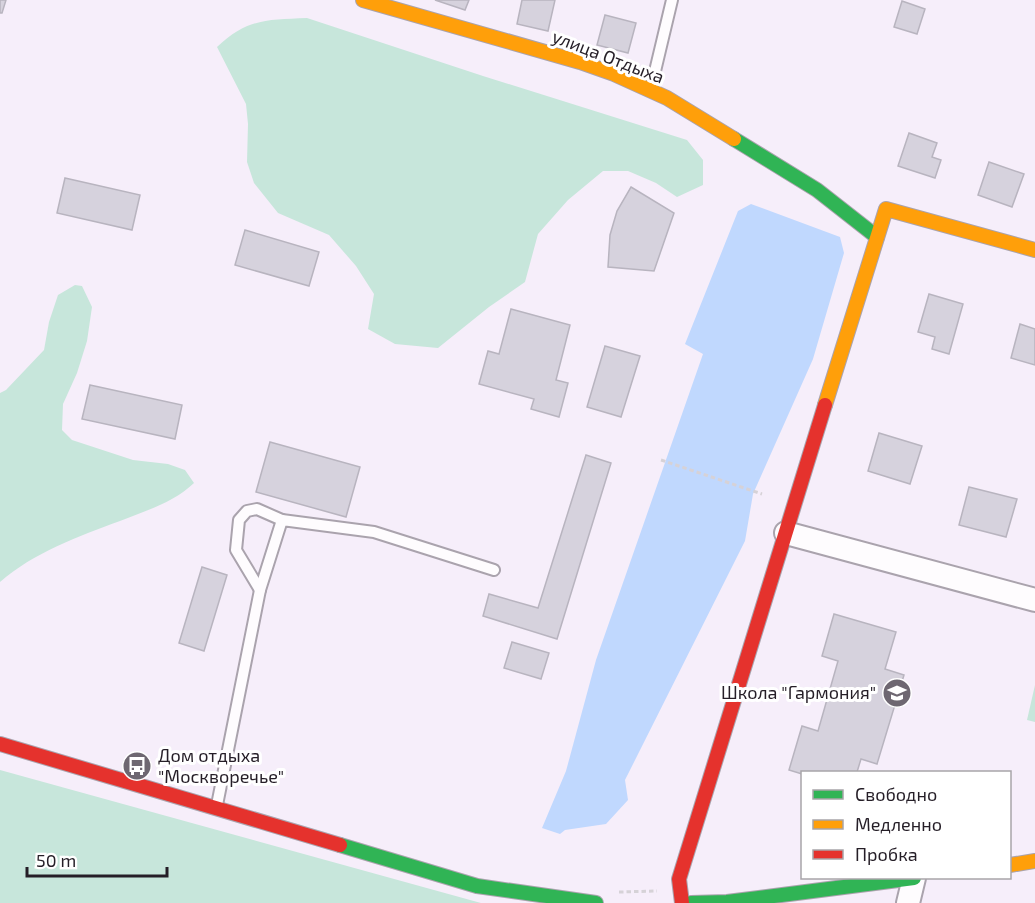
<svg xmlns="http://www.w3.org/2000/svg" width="1035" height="903" font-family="'Exo 2',sans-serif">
	<rect width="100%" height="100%" fill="#f6eefa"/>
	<g fill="#c7e6db">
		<path d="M307,18L483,76L687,140L703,160V185L677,197L656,183L628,171H603L568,200L538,234L525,282L489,307L438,348L395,344L368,329L374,294L356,266L329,235L278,213L254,183L247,162L248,124L246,104L217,47C248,18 267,20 307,18Z"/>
		<path d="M75,285L82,286L92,307L87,341L77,373L63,404L62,430L72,440L133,460L168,464L185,470L194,483C173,503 147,510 120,521C79,536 33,553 0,582V393L6,390L44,350L49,322L58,295Z"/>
		<path d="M1035,685V722L1027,720Z"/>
		<path d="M0,770L481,903H0Z"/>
	</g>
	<path fill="#c0d8fe" d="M751,204L840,237L844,253L813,359L753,494L745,541L625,780L628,800L606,824L565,830L560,834L542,828L566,771L596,660L703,354L685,344L738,211Z"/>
	<g fill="#d6d2dd" stroke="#b8b4bf" stroke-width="1.5">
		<path d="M0,0H6L2,13H0Z"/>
		<path d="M435,0H469L465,10Z"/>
		<path d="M522,0H555L548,31L517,24Z"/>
		<path d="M902,1L925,9L917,34L894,27Z"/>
		<path d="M605,15L636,23L628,53L597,45Z"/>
		<path d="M909,133L937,143L932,157L941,160L935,178L898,166Z"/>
		<path d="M989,162L1024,174L1012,207L978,195Z"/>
		<path d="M65,178L140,195L132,230L57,213Z"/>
		<path d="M631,187L674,213L654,271L608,267L610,235L617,211Z"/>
		<path d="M245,230L319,252L309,286L235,265Z"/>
		<path d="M929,294L963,304L949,354L932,349L935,337L918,332Z"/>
		<path d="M511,309L570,325L556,380L568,383L559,417L531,409L534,399L479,384L488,351L499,354Z"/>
		<path d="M1020,324L1035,329V365L1011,358Z"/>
		<path d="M605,346L640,356L621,417L587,407Z"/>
		<path d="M90,385L182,405L175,439L82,419Z"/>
		<path d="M879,433L922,446L910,484L868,471Z"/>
		<path d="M270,442L360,467L346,517L256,492Z"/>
		<path d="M586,455L611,463L557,639L483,616L489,594L538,608Z"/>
		<path d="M969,487L1017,499L1006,537L959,525Z"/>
		<path d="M202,567L227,575L204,651L179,643Z"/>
		<path d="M834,614L896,632L885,669L904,675L877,764L861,759L857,772L802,774L789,770L802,726L818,731L838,661L822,656Z"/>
		<path d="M512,642L549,653L541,679L504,668Z"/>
	</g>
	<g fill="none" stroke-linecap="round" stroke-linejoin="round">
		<g stroke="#aaa3ad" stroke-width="14">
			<g id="lane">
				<path d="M651,88L672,0"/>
				<path d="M260,590L236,550L239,520L247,511L257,509L282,520"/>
				<path d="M217,805L260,590L282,520L374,532L494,570"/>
			</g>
		</g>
		<g stroke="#aaa3ad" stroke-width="26">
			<g id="street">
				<path d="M786,533L1035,600"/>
				<path d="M908,903L914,878"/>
			</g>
		</g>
		<g stroke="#aaa3ad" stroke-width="16">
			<g id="fast">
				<path d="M734,139L817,190L877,237"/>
				<path d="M340,845L477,886L596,903"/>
				<path d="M691,903L727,902L914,878"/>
			</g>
		</g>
		<g stroke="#aaa3ad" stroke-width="16">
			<g id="slow">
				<path d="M363,0L580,62L614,74L667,98L734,139"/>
				<path d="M825,405L886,209L1035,250"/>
				<path d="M1010,865L1035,861"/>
			</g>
		</g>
		<g stroke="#aaa3ad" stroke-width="16">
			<g id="jam">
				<path d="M0,744L340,845"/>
				<path d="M682,903L679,879L825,405"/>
			</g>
		</g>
		<g stroke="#d6d2d7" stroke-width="3" stroke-dasharray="4.5 3" stroke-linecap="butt">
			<path d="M661,460L762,494"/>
			<path d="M619,892L657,891"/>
		</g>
		<use href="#lane" stroke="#fefcfe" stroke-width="10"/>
		<use href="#street" stroke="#fefcfe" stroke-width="22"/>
		<use href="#fast" stroke="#30b455" stroke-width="14"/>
		<use href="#slow" stroke="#ff9f0a" stroke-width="14"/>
		<use href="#jam" stroke="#e5322d" stroke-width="14"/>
	</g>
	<defs>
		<g id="school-disc" transform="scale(1.5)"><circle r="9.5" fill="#6e6771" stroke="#fff"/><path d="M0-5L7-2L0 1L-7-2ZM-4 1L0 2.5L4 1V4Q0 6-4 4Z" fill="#fff"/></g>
		<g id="bus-disc" transform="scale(1.5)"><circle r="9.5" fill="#6e6771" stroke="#fff"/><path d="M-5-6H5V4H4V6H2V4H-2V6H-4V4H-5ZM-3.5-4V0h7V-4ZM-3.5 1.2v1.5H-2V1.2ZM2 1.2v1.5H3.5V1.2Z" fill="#fff"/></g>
	</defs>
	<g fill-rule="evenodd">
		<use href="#school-disc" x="897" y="693"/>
		<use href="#bus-disc" x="137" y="766"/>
	</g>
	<g text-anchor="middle" stroke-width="6" stroke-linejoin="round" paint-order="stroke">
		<g font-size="18" fill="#251e27" stroke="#fff">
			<text transform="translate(608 57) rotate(21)" y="6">улица Отдыха</text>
		</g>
		<g font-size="18" fill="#251e27" stroke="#fff" text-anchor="end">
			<text x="876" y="699">Школа "Гармония"</text>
			<text x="158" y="762" text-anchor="start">Дом отдыха<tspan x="158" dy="21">"Москворечье"</tspan></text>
		</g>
	</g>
	<rect x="801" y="771" width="210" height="108" fill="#ffffff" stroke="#a8a5a9" stroke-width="1.5"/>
	<rect x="813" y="790" width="30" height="9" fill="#30b455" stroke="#a8a5a9" stroke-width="1.5"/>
	<text x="855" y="801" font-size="18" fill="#251e27">Свободно</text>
	<rect x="813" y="820" width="30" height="9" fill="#ff9f0a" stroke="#a8a5a9" stroke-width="1.5"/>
	<text x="855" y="831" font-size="18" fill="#251e27">Медленно</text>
	<rect x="813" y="850" width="30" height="9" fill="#e5322d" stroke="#a8a5a9" stroke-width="1.5"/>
	<text x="855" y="861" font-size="18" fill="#251e27">Пробка</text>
	<path d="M27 867v9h140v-9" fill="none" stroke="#251e27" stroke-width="3"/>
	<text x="36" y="867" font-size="18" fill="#251e27" stroke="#ffffff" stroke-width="4.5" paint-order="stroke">50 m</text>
</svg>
